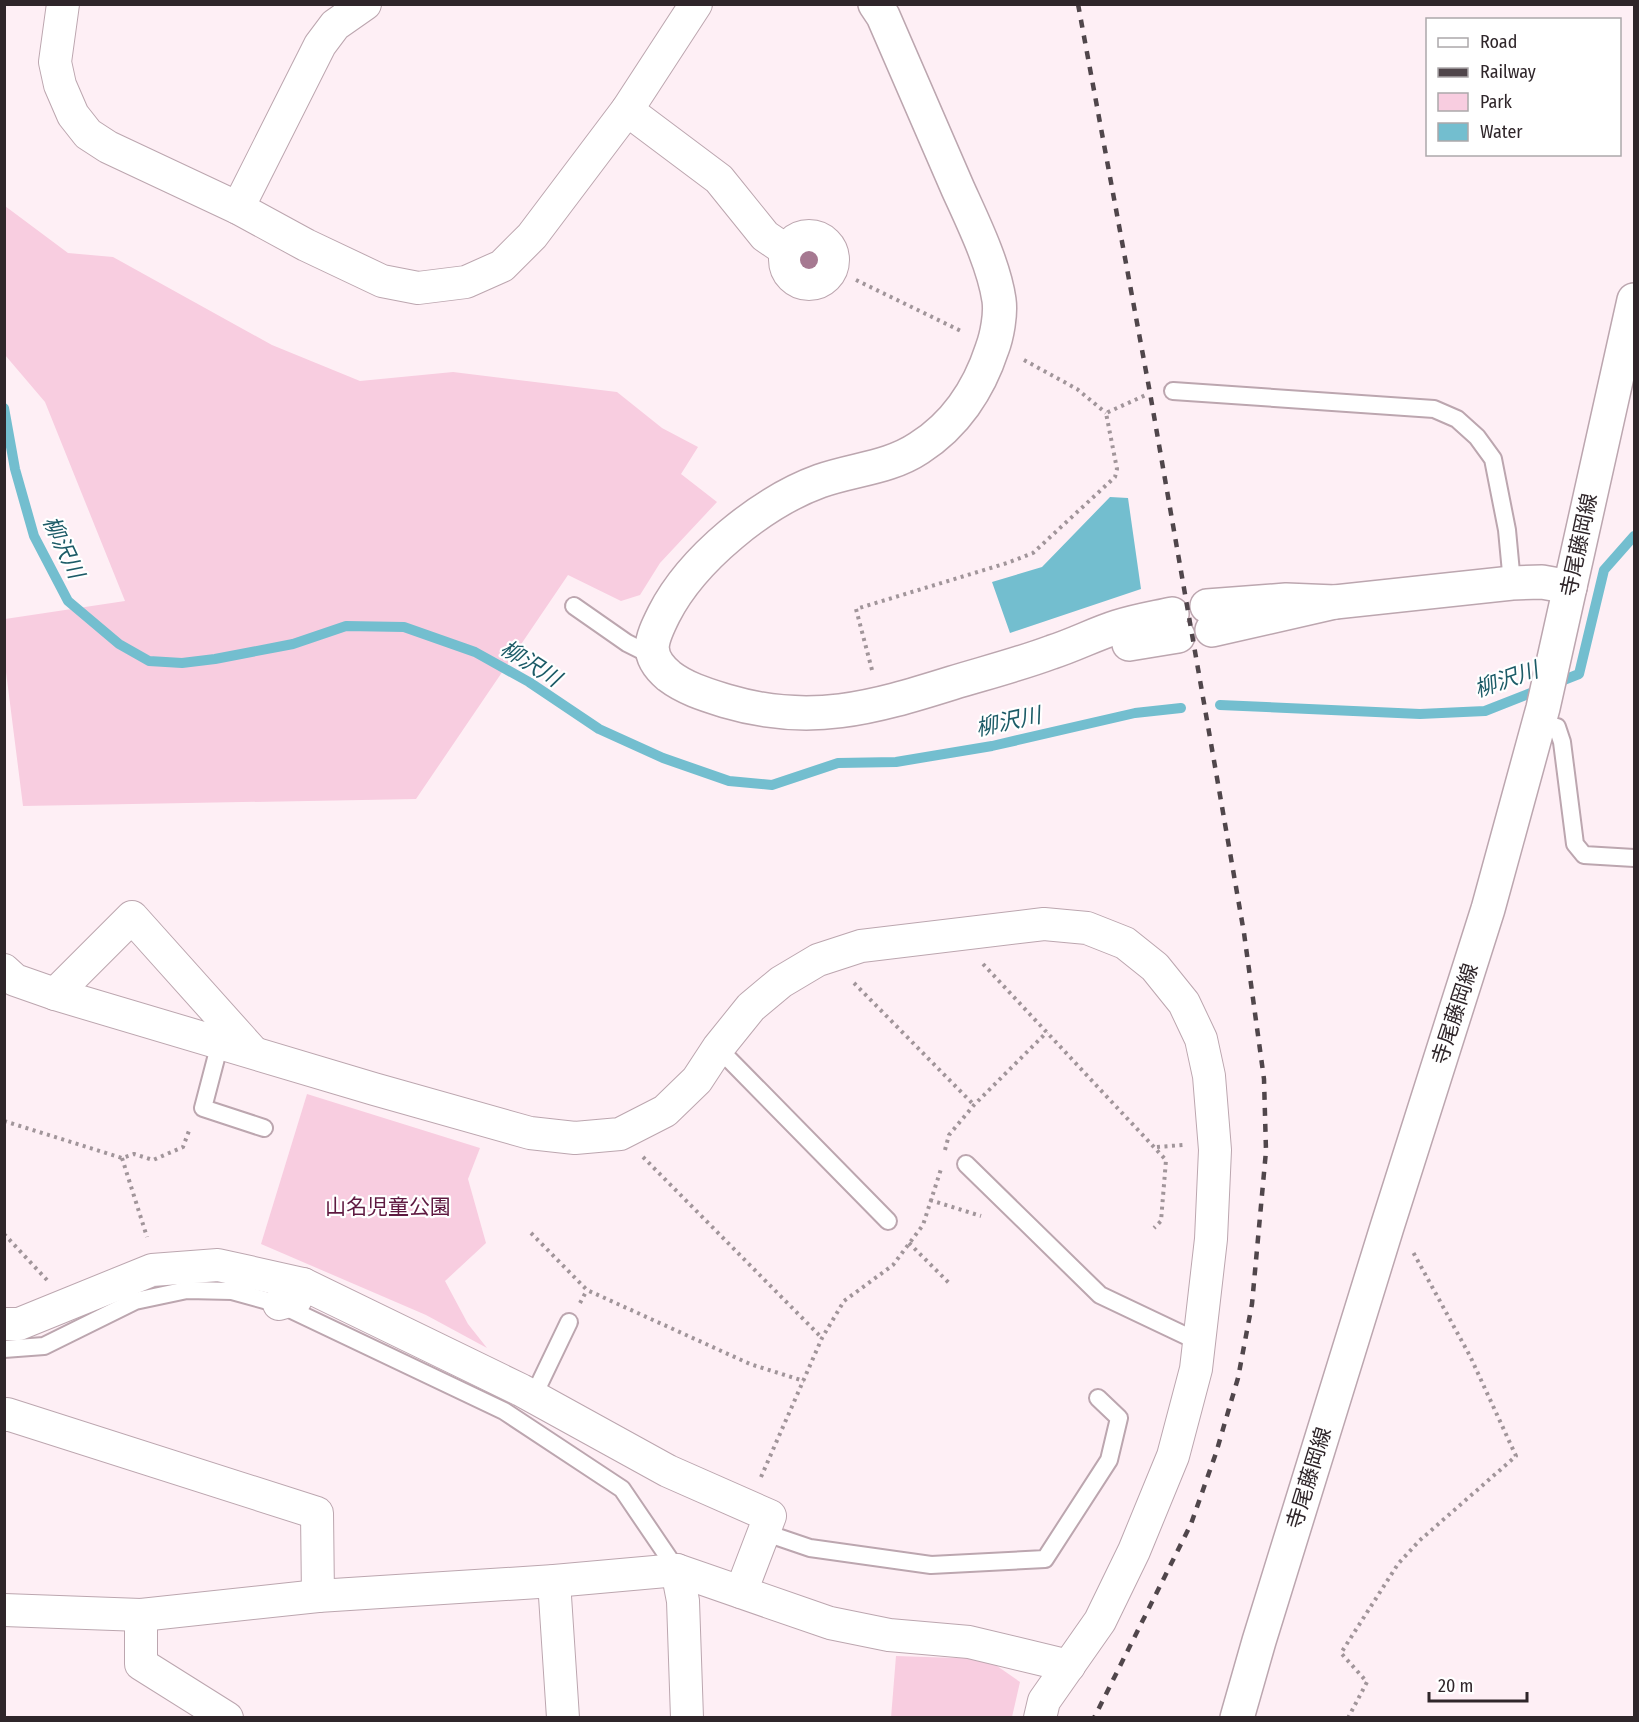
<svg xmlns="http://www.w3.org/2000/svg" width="1639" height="1722" font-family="'Fira Sans Condensed','Noto Sans JP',sans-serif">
	<rect width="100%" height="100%" fill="#feeff5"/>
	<g fill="#f8cde0">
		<path d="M5,206L68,253L113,257L272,345L360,381L453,372L617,392L662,428L698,447L681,474L717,502L660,563L640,595L621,601L568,575L416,799L23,806L5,664V619L125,601L45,402L5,355Z"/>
		<path d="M307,1094L480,1148L468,1179L486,1243L445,1281L468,1324L487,1348L426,1315L261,1244Z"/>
		<path d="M896,1656L987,1659L1020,1682L1012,1717L891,1718Z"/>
	</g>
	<path fill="#73becf" d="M1110,497L1128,498L1141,589L1010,633L992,582L1042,567Z"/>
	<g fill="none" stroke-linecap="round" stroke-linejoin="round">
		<g stroke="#73becf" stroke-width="10">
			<path d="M4,408L15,469L34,536L68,601L119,644L149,661L182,663L215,659L293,644L346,626L404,627L475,652L529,682L599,729L663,758L729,781L772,785L838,763L896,762L992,746L1135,713L1181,708"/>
			<path d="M1220,705L1420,714L1485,711L1579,674L1604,570L1634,536"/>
		</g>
		<g stroke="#bca6af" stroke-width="20">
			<g id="lane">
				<path d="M1173,391L1434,409L1457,419L1477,437L1493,459L1507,530L1512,583"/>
				<path d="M574,606L627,643L653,656"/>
				<path d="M1539,723L1557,727L1562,742L1575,844L1584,855L1634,858"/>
				<path d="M220,1043L203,1108L264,1128"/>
				<path d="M718,1048L888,1221"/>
				<path d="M966,1164L1100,1295L1199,1342"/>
				<path d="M4,1349L44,1346L135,1301L187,1290L232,1291L279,1304L504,1411L622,1489L677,1570"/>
				<path d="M533,1397L569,1322"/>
				<path d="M763,1532L810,1548L931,1565L1045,1559L1109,1460L1119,1418L1098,1398"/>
			</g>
		</g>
		<g stroke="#bca6af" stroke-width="34">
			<g id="street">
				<path d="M63,4L55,62L60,85L73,115L88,134L108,147L238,208L306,245L382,281L418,288L466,282L502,266L532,236L627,110L696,4"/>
				<path d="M627,110L719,179L765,236L787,251"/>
				<path d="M238,208L320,45L335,25L365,4"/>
				<circle cx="809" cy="260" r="24"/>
				<path d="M4,970L15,980L55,994L374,1089L530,1133L575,1138L620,1134L665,1111L697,1080L718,1048L751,1007L781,982L818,960L861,946L1044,924L1087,928L1125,943L1155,967L1184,1003L1201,1039L1209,1076L1215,1150L1211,1239L1196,1369L1173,1456L1134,1551L1100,1621L1044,1701L1040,1718"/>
				<path d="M55,994L132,917L253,1052"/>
				<path d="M279,1304L296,1299L303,1284"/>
				<path d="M4,1324H19L152,1270L218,1265L303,1284L521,1390L668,1471L770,1516L741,1592"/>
				<path d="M4,1415L7,1414L317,1513L318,1596"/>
				<path d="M677,1570L683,1601L687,1718"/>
				<path d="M554,1581L563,1718"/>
				<path d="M4,1610L141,1615L318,1596L554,1581L677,1570L830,1623L889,1635L969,1642L1069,1666"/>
				<path d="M141,1615V1664L227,1718"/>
			</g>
		</g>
		<g stroke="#bca6af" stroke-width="36">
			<g id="secondary">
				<path d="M875,4L883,16C908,73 933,131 958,189C973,222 994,265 999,300C1001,314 997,336 992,349C979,389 955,425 919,448C889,468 854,469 820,481C762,502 692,559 664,614C651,640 644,655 669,676C686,689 707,695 726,701C810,726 872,708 952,683C985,673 1020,664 1052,652C1074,645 1095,634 1117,627C1135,621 1154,618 1172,614"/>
				<path d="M1335,602L1512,583L1542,582L1570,587"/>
				<path d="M1207,606L1286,600L1335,602L1212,630"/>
				<path d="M1129,644L1178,636"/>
			</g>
		</g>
		<g stroke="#bca6af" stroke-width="36">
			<path id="primary" d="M1237,1718L1259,1641L1387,1227L1488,909L1543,708L1634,300"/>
		</g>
		<g stroke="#a1959a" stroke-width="4" stroke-dasharray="3 4.5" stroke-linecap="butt">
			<path d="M856,280L963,332"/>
			<path d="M1024,360L1077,389L1106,413"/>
			<path d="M872,670L856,609L1007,563L1033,553L1115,477L1117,469L1106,413L1148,394"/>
			<path d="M983,964L1166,1160L1161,1221L1154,1228"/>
			<path d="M854,983L974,1105"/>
			<path d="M4,1121L122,1158L134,1154L153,1160L183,1147L190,1128"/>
			<path d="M1157,1147L1183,1145"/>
			<path d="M945,1150L949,1135L974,1105L1047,1032"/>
			<path d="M643,1157L822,1338"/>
			<path d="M122,1158L147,1237"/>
			<path d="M930,1200L981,1216"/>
			<path d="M531,1233L587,1290L750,1364L804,1381"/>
			<path d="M4,1234L47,1280"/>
			<path d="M909,1243L951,1285"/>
			<path d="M580,1303L587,1290"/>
			<path d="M761,1477L822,1338L844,1301L893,1265L923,1225L941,1169"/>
			<path d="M1348,1718L1367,1682L1341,1653L1398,1564L1419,1541L1516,1456L1470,1356L1413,1252"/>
		</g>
		<use href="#lane" stroke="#fff" stroke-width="16"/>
		<use href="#street" stroke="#fff" stroke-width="32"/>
		<use href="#secondary" stroke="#fff" stroke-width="33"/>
		<use href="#primary" stroke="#fff" stroke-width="33"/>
		<path stroke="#50464b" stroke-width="4.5" stroke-dasharray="8 8" stroke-linecap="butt" d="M1078,4L1150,393L1244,933L1264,1079L1266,1151L1252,1304L1238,1378L1216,1453L1191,1524L1094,1718"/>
	</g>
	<circle fill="#a67991" cx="809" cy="260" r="9"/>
	<g text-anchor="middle" stroke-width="4.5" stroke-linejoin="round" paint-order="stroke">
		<g font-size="21" fill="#2f262a" stroke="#fff">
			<text transform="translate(1579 545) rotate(-78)" y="7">寺尾藤岡線</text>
			<text transform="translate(1455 1014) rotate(-72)" y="7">寺尾藤岡線</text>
			<text transform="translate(1309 1478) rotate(-73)" y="7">寺尾藤岡線</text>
		</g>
		<g font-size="21" fill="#5e1940" stroke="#fff">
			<text x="388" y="1214">山名児童公園</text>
		</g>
		<g font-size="22" font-style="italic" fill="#1c5b67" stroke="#fff">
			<text transform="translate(64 547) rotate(65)" y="8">柳沢川</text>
			<text transform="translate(531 663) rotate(32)" y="8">柳沢川</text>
			<text transform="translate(1506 679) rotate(-19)" y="8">柳沢川</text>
			<text transform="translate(1008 721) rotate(-12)" y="8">柳沢川</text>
		</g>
	</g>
	<rect width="1639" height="1722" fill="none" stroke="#2f262a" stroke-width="12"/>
	<rect x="1426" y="18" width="195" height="138" fill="#ffffff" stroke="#aca8aa" stroke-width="1.5"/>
	<rect x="1438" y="38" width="30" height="9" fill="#ffffff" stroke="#aca8aa" stroke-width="1.5"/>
	<text x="1480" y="48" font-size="18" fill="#2f262a">Road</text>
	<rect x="1438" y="68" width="30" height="9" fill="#50464b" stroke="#aca8aa" stroke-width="1.5"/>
	<text x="1480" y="78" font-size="18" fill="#2f262a">Railway</text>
	<rect x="1438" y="93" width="30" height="18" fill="#f8cde0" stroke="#aca8aa" stroke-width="1.5"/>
	<text x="1480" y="108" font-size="18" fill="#2f262a">Park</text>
	<rect x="1438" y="123" width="30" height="18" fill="#73becf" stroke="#aca8aa" stroke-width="1.5"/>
	<text x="1480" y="138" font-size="18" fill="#2f262a">Water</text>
	<path d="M1429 1692v9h98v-9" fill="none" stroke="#2f262a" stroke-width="3"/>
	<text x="1438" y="1692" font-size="18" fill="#2f262a" stroke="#ffffff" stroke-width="4.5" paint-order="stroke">20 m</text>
</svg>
